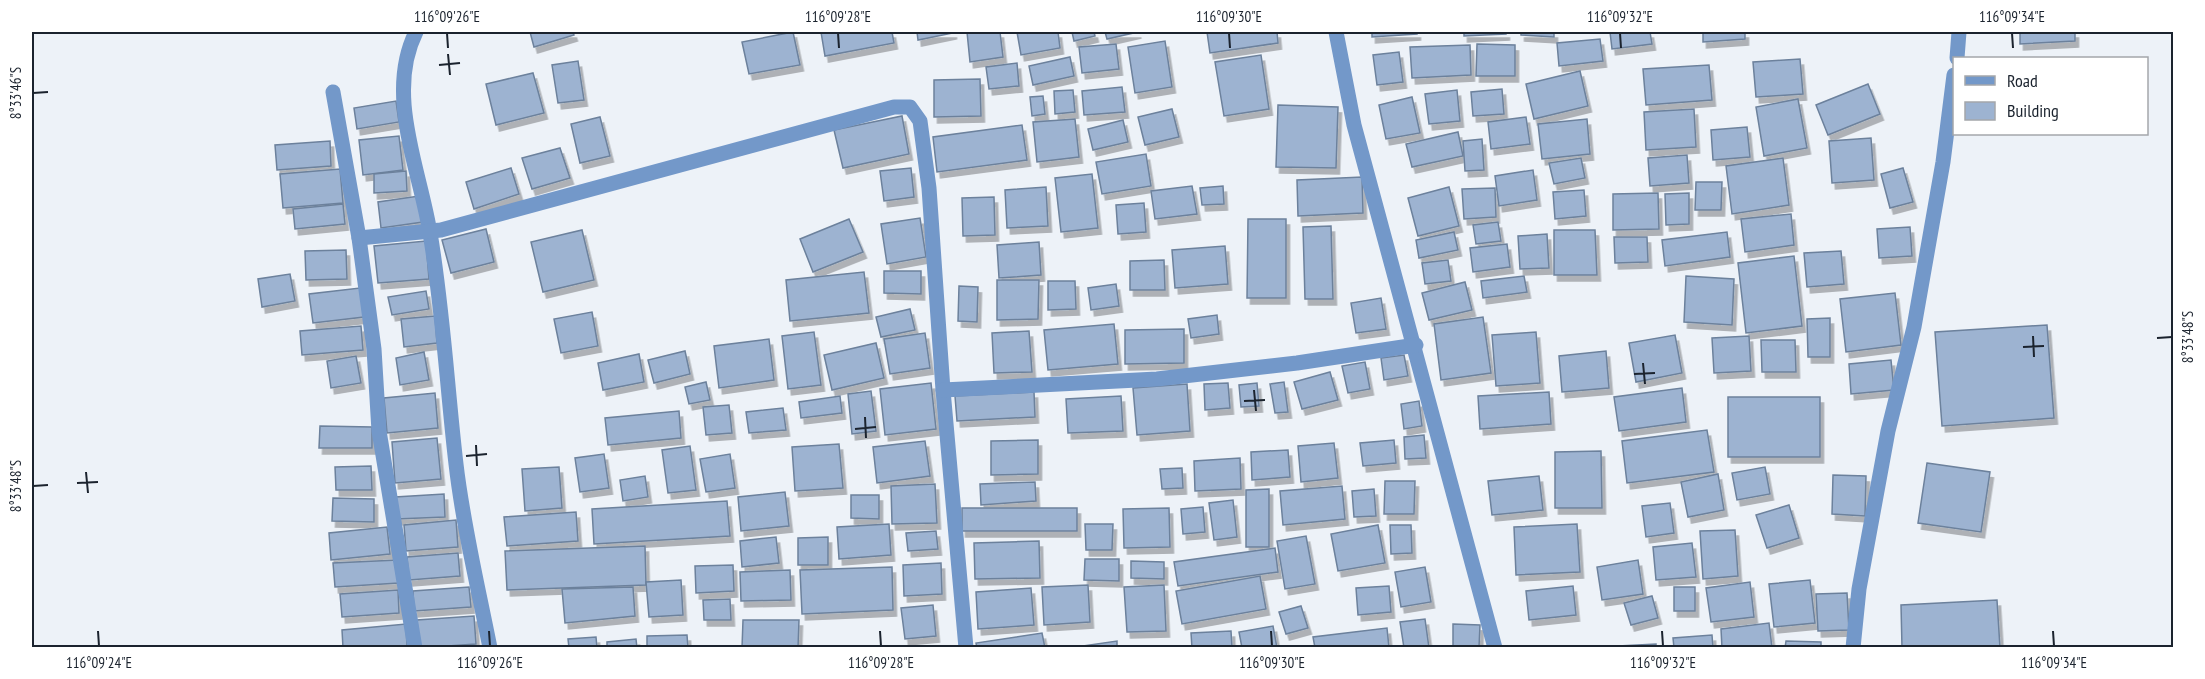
<svg xmlns="http://www.w3.org/2000/svg" width="2205" height="679" font-family="'PT Sans Narrow',sans-serif">
	<defs>
		<filter id="shadow"><feDropShadow dx="3.5" dy="6" stdDeviation="0" flood-color="#0004"/></filter>
	</defs>
	<rect width="100%" height="100%" fill="#edf2f8"/>
	<g fill="#9db3d1" stroke="#6c819c" stroke-width="1.5" filter="url(#shadow)">
		<path d="M530,32H573L574,35L534,47Z"/>
		<path d="M793,32L800,65L749,74L742,42Z"/>
		<path d="M821,32H892L894,43L825,56Z"/>
		<path d="M917,32H953V33L918,40Z"/>
		<path d="M967,32H1000L1003,57L970,62Z"/>
		<path d="M1017,32H1058L1060,48L1021,55Z"/>
		<path d="M1072,32H1094L1095,36L1074,41Z"/>
		<path d="M1105,32H1138L1107,39Z"/>
		<path d="M1207,32H1277L1278,43L1210,53Z"/>
		<path d="M1372,32H1417V34L1372,37Z"/>
		<path d="M1464,32H1506V34L1464,36Z"/>
		<path d="M1521,32H1554V37L1521,35Z"/>
		<path d="M1610,32H1650L1652,44L1612,49Z"/>
		<path d="M1703,32H1745V39L1703,42Z"/>
		<path d="M2020,32H2075V41L2020,44Z"/>
		<path d="M1600,39L1603,61L1559,66L1557,43Z"/>
		<path d="M1165,41L1172,87L1135,93L1128,47Z"/>
		<path d="M1116,44L1119,69L1082,73L1079,47Z"/>
		<path d="M1477,44L1515,45V76H1476Z"/>
		<path d="M1470,45L1471,75L1412,78L1410,47Z"/>
		<path d="M1399,52L1403,82L1377,85L1373,55Z"/>
		<path d="M1261,55L1269,109L1224,116L1215,62Z"/>
		<path d="M1070,57L1074,76L1033,85L1029,66Z"/>
		<path d="M1800,59L1803,94L1756,97L1753,62Z"/>
		<path d="M578,61L584,100L558,103L552,65Z"/>
		<path d="M1017,63L1019,86L989,89L986,67Z"/>
		<path d="M1709,65L1712,100L1646,105L1643,69Z"/>
		<path d="M1580,71L1588,106L1534,119L1526,84Z"/>
		<path d="M533,73L544,113L496,125L486,84Z"/>
		<path d="M980,79L981,116L934,117V80Z"/>
		<path d="M1868,84L1880,114L1828,135L1816,105Z"/>
		<path d="M1122,87L1125,112L1084,115L1082,91Z"/>
		<path d="M1502,89L1504,114L1473,116L1471,92Z"/>
		<path d="M1073,90L1075,112L1055,114L1054,91Z"/>
		<path d="M1457,90L1460,121L1429,124L1425,94Z"/>
		<path d="M1043,96L1045,114L1032,116L1030,97Z"/>
		<path d="M1412,97L1420,133L1386,139L1379,105Z"/>
		<path d="M1798,99L1807,148L1764,156L1756,107Z"/>
		<path d="M396,101L399,122L357,129L354,108Z"/>
		<path d="M1278,105L1338,107L1336,168L1276,167Z"/>
		<path d="M1172,109L1179,137L1145,145L1138,117Z"/>
		<path d="M1694,109L1696,147L1646,150L1644,112Z"/>
		<path d="M902,116L909,154L843,168L834,130Z"/>
		<path d="M600,117L610,156L580,163L571,124Z"/>
		<path d="M1526,117L1530,144L1491,149L1488,122Z"/>
		<path d="M1075,119L1079,157L1037,162L1033,122Z"/>
		<path d="M1587,119L1590,154L1542,159L1538,124Z"/>
		<path d="M1123,120L1128,142L1093,150L1088,129Z"/>
		<path d="M1022,125L1027,160L937,172L933,137Z"/>
		<path d="M1747,127L1750,157L1713,160L1711,130Z"/>
		<path d="M1458,132L1463,156L1412,167L1406,144Z"/>
		<path d="M399,136L403,170L363,175L359,140Z"/>
		<path d="M1871,138L1874,180L1832,183L1829,141Z"/>
		<path d="M1482,139L1484,170L1465,171L1463,141Z"/>
		<path d="M330,141L331,166L277,170L275,145Z"/>
		<path d="M560,148L570,178L532,189L522,158Z"/>
		<path d="M1146,154L1151,186L1102,194L1096,162Z"/>
		<path d="M1687,155L1689,183L1650,186L1648,158Z"/>
		<path d="M1581,158L1585,178L1554,184L1549,163Z"/>
		<path d="M1783,158L1789,205L1732,214L1726,166Z"/>
		<path d="M511,168L519,194L474,209L466,182Z"/>
		<path d="M911,168L914,197L884,201L880,171Z"/>
		<path d="M1903,168L1913,202L1890,208L1881,174Z"/>
		<path d="M340,169L343,203L283,208L280,174Z"/>
		<path d="M1533,170L1537,200L1499,206L1495,176Z"/>
		<path d="M406,171L407,191L374,193V174Z"/>
		<path d="M1092,174L1098,228L1061,232L1055,178Z"/>
		<path d="M1362,177L1363,213L1298,216L1297,180Z"/>
		<path d="M1696,182H1722L1721,210H1695Z"/>
		<path d="M1192,186L1197,214L1155,219L1151,191Z"/>
		<path d="M1223,186L1224,204L1202,205L1200,188Z"/>
		<path d="M1046,187L1048,226L1007,228L1005,190Z"/>
		<path d="M1449,187L1459,226L1418,236L1408,198Z"/>
		<path d="M1495,188L1496,217L1464,219L1462,189Z"/>
		<path d="M1584,190L1586,216L1555,219L1553,192Z"/>
		<path d="M1658,193L1659,229L1613,230V194Z"/>
		<path d="M1689,193V224L1666,225L1665,194Z"/>
		<path d="M419,196L423,222L381,228L378,202Z"/>
		<path d="M994,197L995,235L963,236L962,198Z"/>
		<path d="M1144,203L1146,232L1118,234L1116,205Z"/>
		<path d="M343,204L345,224L295,229L293,209Z"/>
		<path d="M1791,214L1794,245L1745,252L1741,219Z"/>
		<path d="M920,218L926,257L887,264L881,224Z"/>
		<path d="M849,219L863,252L813,272L800,239Z"/>
		<path d="M1248,219H1286V298H1247Z"/>
		<path d="M1498,222L1501,241L1476,244L1473,225Z"/>
		<path d="M1331,226L1333,299H1305L1303,227Z"/>
		<path d="M1910,227L1912,256L1879,258L1877,229Z"/>
		<path d="M486,229L494,262L451,273L442,240Z"/>
		<path d="M582,230L594,280L543,292L531,242Z"/>
		<path d="M1554,230H1595L1597,275H1554Z"/>
		<path d="M1454,232L1458,250L1419,258L1416,240Z"/>
		<path d="M1727,232L1730,257L1665,266L1662,240Z"/>
		<path d="M1547,234L1549,268L1520,269L1518,236Z"/>
		<path d="M1614,237H1647L1648,262L1615,263Z"/>
		<path d="M426,241L429,279L378,283L374,246Z"/>
		<path d="M1039,242L1041,275L999,278L997,245Z"/>
		<path d="M1507,244L1510,267L1473,272L1470,248Z"/>
		<path d="M1225,246L1228,284L1175,288L1172,250Z"/>
		<path d="M346,250L347,279L306,280L305,251Z"/>
		<path d="M1841,251L1844,284L1807,287L1804,253Z"/>
		<path d="M1794,256L1802,326L1746,333L1738,263Z"/>
		<path d="M1164,260L1165,290H1130V261Z"/>
		<path d="M1448,260L1451,281L1425,284L1422,263Z"/>
		<path d="M884,271H921V294L884,293Z"/>
		<path d="M864,272L869,313L790,321L786,280Z"/>
		<path d="M290,274L295,301L262,307L258,279Z"/>
		<path d="M1524,276L1527,292L1483,298L1481,281Z"/>
		<path d="M1686,276L1734,279L1732,325L1684,322Z"/>
		<path d="M997,280H1039L1038,319L997,320Z"/>
		<path d="M1048,281H1075L1076,309L1048,310Z"/>
		<path d="M1465,282L1472,310L1429,320L1422,293Z"/>
		<path d="M1116,284L1119,306L1091,310L1088,288Z"/>
		<path d="M959,286L978,287L977,322L958,321Z"/>
		<path d="M360,288L364,317L313,323L309,294Z"/>
		<path d="M426,291L429,309L392,315L388,297Z"/>
		<path d="M1895,293L1901,345L1846,352L1840,299Z"/>
		<path d="M1381,298L1386,329L1356,333L1351,303Z"/>
		<path d="M910,309L915,330L881,337L876,317Z"/>
		<path d="M592,312L598,346L561,353L554,319Z"/>
		<path d="M1217,315L1219,334L1191,338L1188,319Z"/>
		<path d="M435,316L437,343L404,347L401,319Z"/>
		<path d="M1483,317L1491,373L1441,380L1434,324Z"/>
		<path d="M1830,318V357H1808L1807,319Z"/>
		<path d="M1114,324L1118,364L1048,370L1044,330Z"/>
		<path d="M2047,325L2054,418L1942,426L1935,332Z"/>
		<path d="M361,326L363,350L302,355L300,331Z"/>
		<path d="M1184,329V363L1125,364V330Z"/>
		<path d="M1029,331L1032,372L994,373L992,333Z"/>
		<path d="M814,332L821,385L788,389L782,336Z"/>
		<path d="M1536,332L1540,383L1496,386L1492,335Z"/>
		<path d="M925,333L930,368L890,374L884,339Z"/>
		<path d="M1675,335L1682,373L1636,382L1629,343Z"/>
		<path d="M1749,336L1751,371L1714,373L1712,338Z"/>
		<path d="M769,339L774,380L719,388L714,346Z"/>
		<path d="M1761,340H1795L1796,372H1762Z"/>
		<path d="M876,343L884,378L832,390L824,355Z"/>
		<path d="M685,351L690,374L654,383L648,360Z"/>
		<path d="M1606,351L1609,388L1562,392L1559,356Z"/>
		<path d="M424,352L429,380L400,385L396,358Z"/>
		<path d="M639,354L644,382L603,390L598,363Z"/>
		<path d="M1404,355L1408,376L1384,380L1381,358Z"/>
		<path d="M356,356L361,383L331,388L327,361Z"/>
		<path d="M1891,360L1894,390L1851,394L1849,364Z"/>
		<path d="M1365,362L1370,389L1348,393L1342,366Z"/>
		<path d="M1330,372L1338,400L1302,409L1294,382Z"/>
		<path d="M706,382L710,400L689,404L685,387Z"/>
		<path d="M1284,382L1288,412L1275,413L1270,384Z"/>
		<path d="M931,383L936,429L885,435L880,389Z"/>
		<path d="M1228,383L1230,408L1205,410L1204,384Z"/>
		<path d="M1257,383L1259,406L1241,407L1239,385Z"/>
		<path d="M1187,384L1190,431L1137,435L1133,388Z"/>
		<path d="M1682,388L1686,422L1619,431L1614,397Z"/>
		<path d="M871,391L876,431L852,434L848,394Z"/>
		<path d="M1034,392L1035,417L957,421L955,396Z"/>
		<path d="M1549,392L1551,424L1480,429L1478,396Z"/>
		<path d="M435,393L438,428L387,433L384,398Z"/>
		<path d="M840,396L842,413L801,418L799,402Z"/>
		<path d="M1121,396L1123,431L1068,433L1066,399Z"/>
		<rect x="1728" y="397" width="92" height="60"/>
		<path d="M1419,401L1422,426L1404,429L1401,404Z"/>
		<path d="M729,405L732,433L706,435L703,407Z"/>
		<path d="M783,408L786,430L749,433L746,412Z"/>
		<path d="M679,411L681,438L608,445L605,418Z"/>
		<path d="M320,426L372,427V448H319Z"/>
		<path d="M1707,430L1714,472L1627,483L1622,441Z"/>
		<path d="M1424,435L1426,458L1405,459L1404,437Z"/>
		<path d="M437,438L441,479L395,483L392,442Z"/>
		<path d="M1038,440V474L991,475V441Z"/>
		<path d="M1394,440L1396,463L1363,466L1360,443Z"/>
		<path d="M925,441L930,476L877,483L873,447Z"/>
		<path d="M1334,443L1338,478L1301,482L1298,446Z"/>
		<path d="M839,444L843,488L795,491L792,447Z"/>
		<path d="M690,446L696,490L668,493L662,450Z"/>
		<path d="M1288,450L1290,477L1252,480L1251,452Z"/>
		<path d="M1601,451L1602,508H1555V452Z"/>
		<path d="M604,454L609,488L580,492L575,458Z"/>
		<path d="M730,454L735,488L706,492L700,459Z"/>
		<path d="M1240,458L1241,489L1195,491L1194,461Z"/>
		<path d="M1927,463L1990,472L1981,532L1918,523Z"/>
		<path d="M371,466L372,490H336L335,467Z"/>
		<path d="M559,467L562,508L525,511L522,469Z"/>
		<path d="M1765,467L1770,494L1737,500L1732,473Z"/>
		<path d="M1182,468L1183,488L1162,489L1160,469Z"/>
		<path d="M1718,474L1724,510L1688,517L1681,482Z"/>
		<path d="M1833,475L1866,476L1865,516L1832,514Z"/>
		<path d="M645,476L648,497L623,501L620,480Z"/>
		<path d="M1539,476L1543,510L1492,515L1488,481Z"/>
		<path d="M1385,481H1415L1414,514H1384Z"/>
		<path d="M1035,482L1036,501L981,505L980,484Z"/>
		<path d="M935,484L937,523L892,524L891,486Z"/>
		<path d="M1342,486L1345,519L1283,525L1280,491Z"/>
		<path d="M1269,489V547H1246V490Z"/>
		<path d="M1374,489L1376,516L1354,517L1352,491Z"/>
		<path d="M785,492L789,526L741,531L738,497Z"/>
		<path d="M444,494L445,517L396,519L395,497Z"/>
		<path d="M851,495H879V519L851,518Z"/>
		<path d="M333,498L374,499V522L332,521Z"/>
		<path d="M1233,500L1237,537L1214,540L1209,503Z"/>
		<path d="M727,501L730,536L594,544L592,509Z"/>
		<path d="M1670,503L1674,533L1646,537L1642,506Z"/>
		<path d="M1789,505L1799,538L1767,548L1756,515Z"/>
		<path d="M1203,507L1205,532L1183,534L1181,509Z"/>
		<rect x="962" y="508" width="115" height="23"/>
		<path d="M1169,508L1170,547L1124,548L1123,509Z"/>
		<path d="M576,512L578,541L507,546L504,517Z"/>
		<path d="M456,520L458,547L406,551L404,525Z"/>
		<path d="M889,524L891,555L839,559L837,527Z"/>
		<path d="M1085,524H1113L1112,550H1086Z"/>
		<path d="M1577,524L1580,572L1516,575L1514,527Z"/>
		<path d="M1378,525L1385,563L1338,571L1331,534Z"/>
		<path d="M1390,525H1411L1412,553L1391,554Z"/>
		<path d="M387,527L390,554L331,560L329,533Z"/>
		<path d="M1735,530L1738,576L1703,579L1700,531Z"/>
		<path d="M936,531L938,549L908,551L906,533Z"/>
		<path d="M1306,536L1315,584L1285,589L1277,541Z"/>
		<path d="M776,537L779,563L742,567L740,541Z"/>
		<path d="M828,537V565H798V538Z"/>
		<path d="M1039,541L1040,578L975,579L974,543Z"/>
		<path d="M1692,543L1696,577L1656,580L1653,547Z"/>
		<path d="M645,546L646,585L507,590L505,551Z"/>
		<path d="M1275,548L1278,572L1178,586L1174,562Z"/>
		<path d="M458,553L460,576L409,580L407,557Z"/>
		<path d="M1085,559H1119V581L1084,580Z"/>
		<path d="M398,560L399,583L335,587L333,563Z"/>
		<path d="M1638,560L1643,594L1602,600L1597,567Z"/>
		<path d="M1131,561L1164,562V579L1131,578Z"/>
		<path d="M941,563L942,594L904,596L903,565Z"/>
		<path d="M733,565L734,591L696,593L695,566Z"/>
		<path d="M892,567L893,610L802,614L800,570Z"/>
		<path d="M1425,567L1431,602L1401,607L1395,572Z"/>
		<path d="M790,570L791,600L741,601L740,572Z"/>
		<path d="M1260,576L1266,609L1182,624L1176,591Z"/>
		<path d="M681,580L683,615L649,617L646,582Z"/>
		<path d="M1810,580L1815,623L1774,627L1769,584Z"/>
		<path d="M1750,582L1754,617L1711,622L1706,588Z"/>
		<path d="M1088,585L1090,622L1044,625L1042,587Z"/>
		<path d="M1164,585L1166,631L1127,632L1124,587Z"/>
		<path d="M1389,586L1391,612L1358,615L1356,588Z"/>
		<path d="M1573,586L1576,615L1529,620L1526,591Z"/>
		<path d="M469,587L471,607L414,611L413,591Z"/>
		<path d="M633,587L635,616L565,623L562,589Z"/>
		<rect x="1674" y="587" width="21" height="24"/>
		<path d="M1031,588L1034,625L978,629L976,592Z"/>
		<path d="M398,590L399,613L342,617L340,594Z"/>
		<path d="M1847,593L1849,630L1818,631L1816,594Z"/>
		<path d="M1652,596L1658,618L1631,625L1624,603Z"/>
		<path d="M730,599L731,620H704L703,600Z"/>
		<path d="M1997,600L2000,648H1902L1901,605Z"/>
		<path d="M933,605L936,636L905,639L901,608Z"/>
		<path d="M1301,606L1308,628L1286,634L1279,612Z"/>
		<path d="M474,616L476,644L419,648L417,620Z"/>
		<path d="M1425,619L1429,648H1404L1400,622Z"/>
		<path d="M743,620H799L798,648H742Z"/>
		<path d="M1769,623L1772,648H1722L1721,629Z"/>
		<path d="M406,624L407,647L343,648L342,630Z"/>
		<path d="M1453,624L1480,625L1479,647L1453,646Z"/>
		<path d="M1273,626L1277,648H1242L1239,632Z"/>
		<path d="M1387,628L1389,648H1315L1313,637Z"/>
		<path d="M1231,631L1232,648H1192L1191,633Z"/>
		<path d="M1042,633L1045,648H977L976,643Z"/>
		<path d="M687,635L688,648H647V636Z"/>
		<path d="M1712,635L1713,648H1674L1673,638Z"/>
		<path d="M596,637L597,648H569L568,639Z"/>
		<path d="M636,639L637,648H607V642Z"/>
		<path d="M1117,641V648H1069Z"/>
		<path d="M1786,641L1821,642V648H1785Z"/>
		<path d="M1656,644V648H1599V647Z"/>
	</g>
	<g fill="none" stroke-linecap="round" stroke-linejoin="round">
		<g stroke="#7398c9" stroke-width="15">
			<path d="M416,32C385,94 420,170 430,233C443,309 447,387 456,464C463,525 478,587 490,648"/>
			<path d="M1336,32L1354,125L1495,648"/>
			<path d="M1957,58L1959,32"/>
			<path d="M333,92L359,238L374,349L379,431L415,648"/>
			<path d="M359,238L441,230L894,107H910L920,121L929,188L943,390L966,648"/>
			<path d="M943,390L1157,379L1297,363L1416,345"/>
			<path d="M1853,648L1859,589L1888,431L1914,327L1943,162L1954,75"/>
		</g>
	</g>
	<path fill="none" stroke="#1b232e" stroke-width="2" d="M447,33L448,48M838,33L839,48M1229,33L1230,48M1620,33L1621,48M2012,33L2013,48M448,54L450,75M439,65L460,63M33,93L48,92M2033,336L2034,357M2157,338L2172,337M2023,347L2044,346M1643,363L1645,384M1634,374L1655,373M1254,390L1256,411M1244,401L1265,400M865,417L866,438M855,429L876,427M476,445L477,466M466,456L487,454M86,472L88,493M77,483L98,482M33,486L48,485M98,631L99,646M489,631L490,646M880,631L881,646M1271,631L1272,646M1662,631L1663,646M2053,631L2054,646"/>
	<rect width="2205" height="679" fill="none" stroke="#ffffff" stroke-width="66"/>
	<rect x="1953" y="57" width="195" height="78" fill="#ffffff" stroke="#a4a7ab" stroke-width="1.5"/>
	<rect x="1965" y="76" width="30" height="9" fill="#7398c9" stroke="#a4a7ab" stroke-width="1.5"/>
	<text x="2007" y="87" font-size="18" fill="#1b232e">Road</text>
	<rect x="1965" y="102" width="30" height="18" fill="#9db3d1" stroke="#a4a7ab" stroke-width="1.5"/>
	<text x="2007" y="117" font-size="18" fill="#1b232e">Building</text>
	<rect x="33" y="33" width="2139" height="613" fill="none" stroke="#1b232e" stroke-width="2"/>
	<g font-size="15" text-anchor="middle" fill="#1b232e">
		<text x="447" y="22">116°09'26"E</text>
		<text x="838" y="22">116°09'28"E</text>
		<text x="1229" y="22">116°09'30"E</text>
		<text x="1620" y="22">116°09'32"E</text>
		<text x="2012" y="22">116°09'34"E</text>
		<text transform="translate(16 93) rotate(-90)" y="5">8°33'46"S</text>
		<text transform="translate(2188 337) rotate(-90)" y="5">8°33'48"S</text>
		<text transform="translate(16 486) rotate(-90)" y="5">8°33'48"S</text>
		<text x="99" y="668">116°09'24"E</text>
		<text x="490" y="668">116°09'26"E</text>
		<text x="881" y="668">116°09'28"E</text>
		<text x="1272" y="668">116°09'30"E</text>
		<text x="1663" y="668">116°09'32"E</text>
		<text x="2054" y="668">116°09'34"E</text>
	</g>
</svg>
